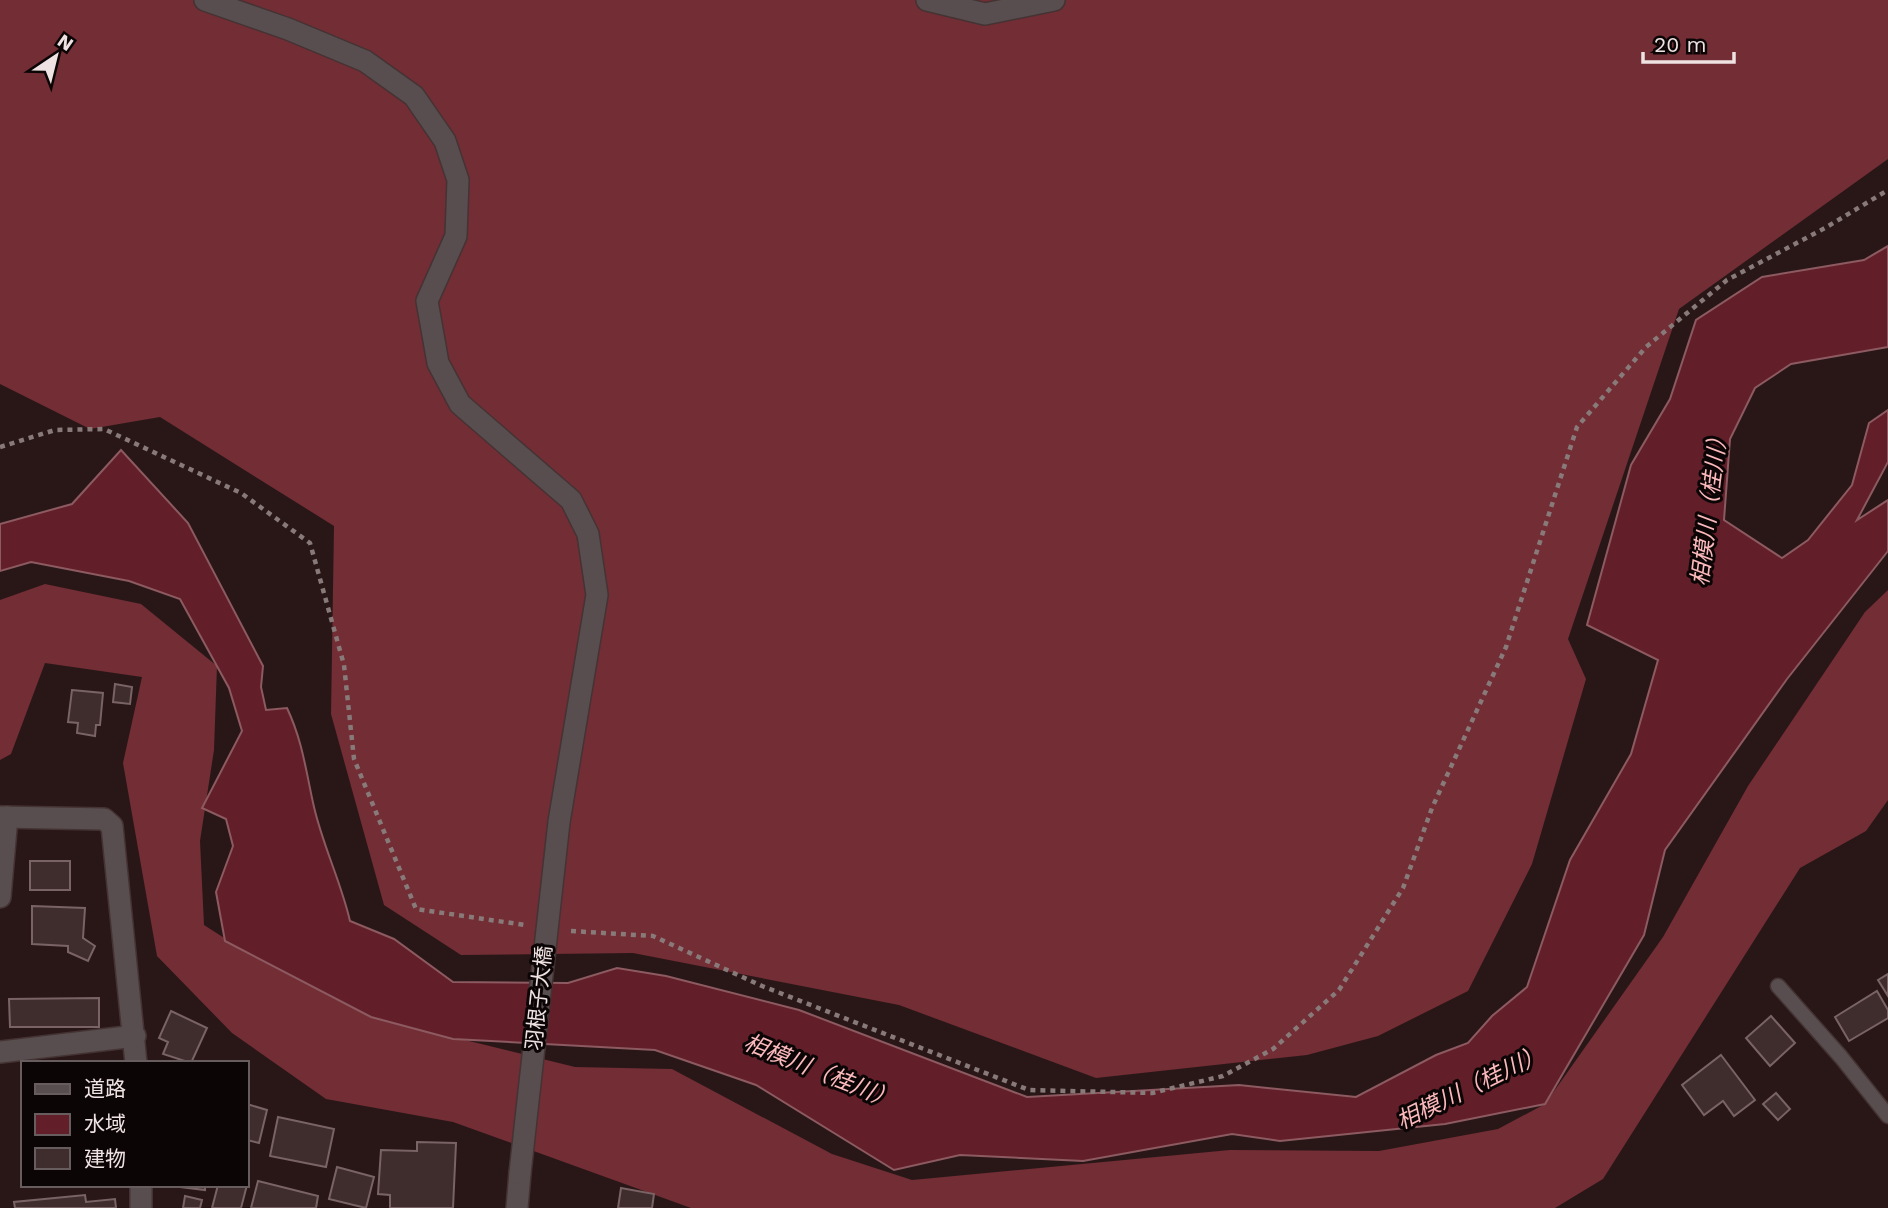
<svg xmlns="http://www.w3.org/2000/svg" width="1888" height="1208" font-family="'Work Sans','Noto Sans JP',sans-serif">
	<rect width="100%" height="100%" fill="#291718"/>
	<g fill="#722d35">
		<path d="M0,0H1888V159L1679,309L1568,639L1586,679L1532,864L1468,991L1378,1036L1307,1055L1096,1078L899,1005L633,953L461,955L384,905L331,714L334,526L160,417L90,429L0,384Z"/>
		<path d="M45,584L141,604L217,666L214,750L200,841L204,925L243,950L371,1017L575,1067L672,1069L832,1154L912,1180L1230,1150L1379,1151L1498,1129L1545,1104L1663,937L1748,786L1865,612L1888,590V800L1866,831L1800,868L1603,1179L1555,1208H691L453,1122L326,1099L232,1033L157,956L123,763L142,677L45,663L11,754L0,760V600Z"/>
	</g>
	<path fill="#621f29" stroke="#8c5a60" stroke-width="2" d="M1888,246V347L1791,364L1755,388L1730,439L1724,520L1782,558L1808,540L1852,485L1869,423L1888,410V462L1857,520L1888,500V551L1787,679L1665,850L1644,935L1545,1104L1445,1124L1280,1141L1232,1134L1083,1161L960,1155L894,1170L756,1085L655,1050L453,1039L371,1017L225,941L216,892L233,846L226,819L202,808L242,731L229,688L180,599L129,581L31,562L0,571V524L72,504L121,450L188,523L263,666L261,687L266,710L287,708C303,742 306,772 314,807C323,846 341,882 350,921L394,939L453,982L568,983L617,968L666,976L799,1010L1027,1097L1239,1085L1356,1097L1436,1055L1468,1043L1492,1016L1527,987L1570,860L1631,754L1658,660L1587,625L1631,465L1670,399L1696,320L1762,277L1864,260Z"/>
	<g fill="#3f2c2d" stroke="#796364" stroke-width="2">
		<path d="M115,684L132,687L130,704L113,702Z"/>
		<path d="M72,690L103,693L100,725H96L95,736L77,733L78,723L68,722Z"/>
		<rect x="30" y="861" width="40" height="29"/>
		<path d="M32,906L85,908L83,938L95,946L88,961L68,952V946L32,944Z"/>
		<path d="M1888,974V996L1878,980Z"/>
		<path d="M1877,991L1888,1010V1018L1849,1041L1835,1017Z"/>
		<path d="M99,998V1027H10L9,999Z"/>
		<path d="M171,1011L207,1028L191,1063L163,1054L168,1042L159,1038Z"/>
		<path d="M1771,1016L1795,1043L1770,1066L1746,1038Z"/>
		<path d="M1721,1055L1755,1100L1734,1116L1723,1101L1704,1115L1682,1085Z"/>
		<path d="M1776,1093L1790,1109L1778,1120L1763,1104Z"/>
		<path d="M247,1104L267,1110L259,1143L247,1140Z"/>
		<path d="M278,1117L334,1129L326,1167L270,1156Z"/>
		<path d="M417,1142L456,1143L453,1208H390V1195L378,1194L381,1150L417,1151Z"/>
		<path d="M337,1167L374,1177L366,1208L329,1199Z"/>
		<path d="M247,1180L248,1181L241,1208H212L218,1185H247Z"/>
		<path d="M258,1181L318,1196L316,1208H251Z"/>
		<path d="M164,1185H205V1190Z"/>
		<path d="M621,1188L654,1194L652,1208H618Z"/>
		<path d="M85,1195L86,1202L115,1199L116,1208H15L14,1202Z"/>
		<path d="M185,1196L202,1200L200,1208H183Z"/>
	</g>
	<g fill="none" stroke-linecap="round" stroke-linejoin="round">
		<g stroke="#453334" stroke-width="17">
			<path id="service" d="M1778,986L1841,1057L1888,1116"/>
		</g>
		<g stroke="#453334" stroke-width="24">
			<g id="minor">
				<path d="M0,817L104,819L112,826L136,1063"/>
				<path d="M0,897L7,817"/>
				<path d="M0,1052L135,1036"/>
				<path d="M141,1185V1208"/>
			</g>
		</g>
		<g stroke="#453334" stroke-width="24">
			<g id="tertiary">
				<path d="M205,0L288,29L365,61L414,96L445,141L458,180L456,236L427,301L438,363L460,404L571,500L588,534L597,595L559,822"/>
				<path d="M927,0L985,14L1054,0"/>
				<path d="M517,1208L520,1173"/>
			</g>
		</g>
		<g stroke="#897a7a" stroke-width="4.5" stroke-dasharray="5 5" stroke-linecap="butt">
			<path d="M0,447L55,430L104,429L241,493L310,543L344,665L354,759L416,909L525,925"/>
			<path d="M571,931L653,936L762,986L1029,1090L1152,1093L1223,1076L1273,1049L1339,990L1403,888L1432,808L1506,647L1577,427L1646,347L1727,280L1825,228L1888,190"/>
		</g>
		<use href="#service" stroke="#584e4f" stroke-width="14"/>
		<use href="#minor" stroke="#584e4f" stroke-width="21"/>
		<use href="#tertiary" stroke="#584e4f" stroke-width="21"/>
		<g stroke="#453334" stroke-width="24" stroke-linecap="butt">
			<path id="tertiary-bridge" d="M520,1173L559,822"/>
		</g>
		<use href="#tertiary-bridge" stroke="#584e4f" stroke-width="21"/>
	</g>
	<g text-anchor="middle" stroke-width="6" stroke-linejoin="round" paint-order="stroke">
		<g font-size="21" fill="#efe2e2" stroke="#0c0506">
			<text transform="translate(539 998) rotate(-84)" y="7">羽根子大橋</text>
		</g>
		<g font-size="23" font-style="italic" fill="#fbb9bc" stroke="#0c0506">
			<text transform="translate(1709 506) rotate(-83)" y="8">相模川（桂川）</text>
			<text transform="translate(820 1071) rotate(22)" y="8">相模川（桂川）</text>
			<text transform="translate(1470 1087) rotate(-26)" y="8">相模川（桂川）</text>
		</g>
	</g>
	<rect x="21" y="1061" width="228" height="126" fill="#0c0506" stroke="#675d5e" stroke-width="2"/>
	<rect x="35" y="1084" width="35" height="10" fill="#584e4f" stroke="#675d5e" stroke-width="2"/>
	<text x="84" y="1096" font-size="21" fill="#efe2e2">道路</text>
	<rect x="35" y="1114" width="35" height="21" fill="#621f29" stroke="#675d5e" stroke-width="2"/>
	<text x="84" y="1131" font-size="21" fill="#efe2e2">水域</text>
	<rect x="35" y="1148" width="35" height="21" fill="#3f2c2d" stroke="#675d5e" stroke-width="2"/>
	<text x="84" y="1166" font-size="21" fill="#efe2e2">建物</text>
	<g transform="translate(56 56) rotate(35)" stroke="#0c0506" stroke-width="5" paint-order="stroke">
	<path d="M0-5L12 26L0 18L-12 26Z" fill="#efe2e2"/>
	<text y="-10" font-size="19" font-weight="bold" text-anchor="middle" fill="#efe2e2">N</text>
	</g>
	<path d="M1643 52v10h91v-10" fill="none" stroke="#efe2e2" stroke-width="3.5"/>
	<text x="1654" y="52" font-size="21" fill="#efe2e2" stroke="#0c0506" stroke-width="5" paint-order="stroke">20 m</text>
</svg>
